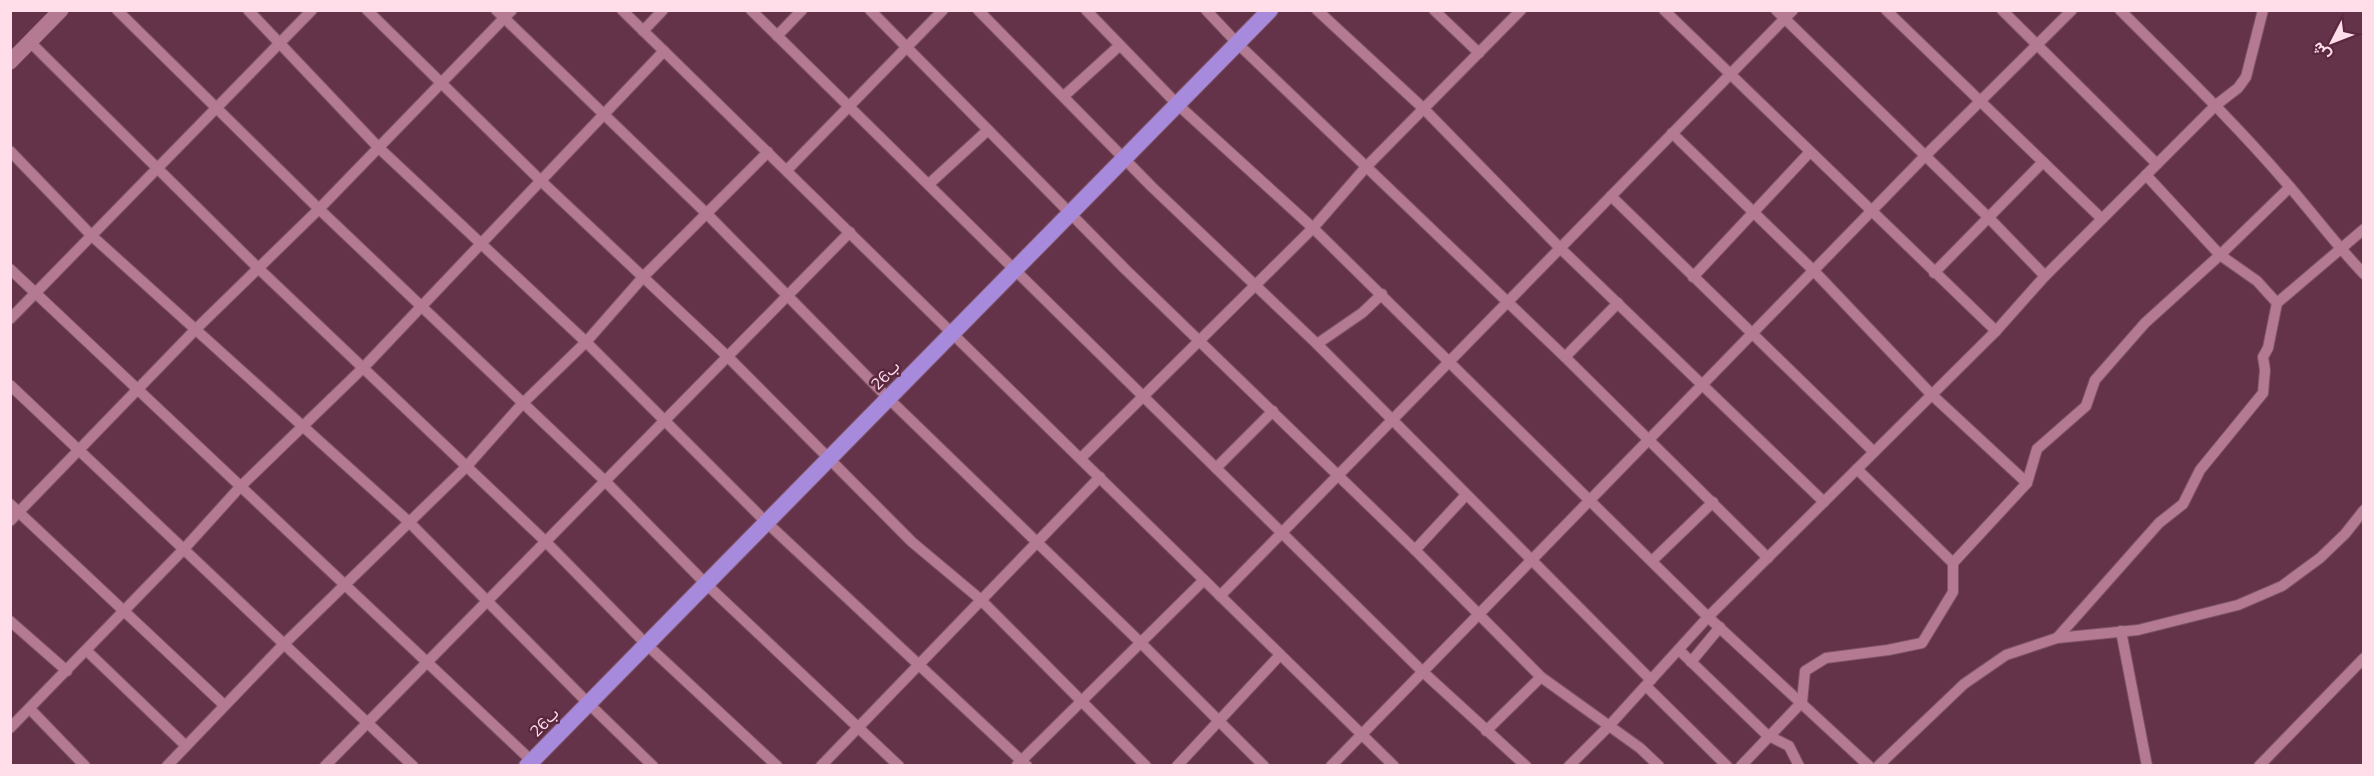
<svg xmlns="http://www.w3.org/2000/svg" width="2374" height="776" font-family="Mulish,Vazirmatn,sans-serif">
	<rect width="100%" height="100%" fill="#653349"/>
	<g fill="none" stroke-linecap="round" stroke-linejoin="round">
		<g stroke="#7f5467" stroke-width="12">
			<g id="minor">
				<path d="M117,10L319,209L605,481L705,583L899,766"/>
				<path d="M248,10L379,148L586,342L765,521L1027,766"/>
				<path d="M367,10L540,180L728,357L912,542L980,599L1146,766"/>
				<path d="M496,10L706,213L888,398L1141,643L1264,766"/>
				<path d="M622,10L1394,766"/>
				<path d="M751,10L1423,672L1526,766"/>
				<path d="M870,10L1126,270L1415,550L1541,677L1640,748L1659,766"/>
				<path d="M978,10L1152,187L1317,344L1651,680"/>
				<path d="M1086,10L1177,104L1313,228L1708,617L1869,766"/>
				<path d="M1206,10L1238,44L1565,357L1768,558"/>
				<path d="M1317,10L1424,109L1560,248L1824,502"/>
				<path d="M1434,10L1479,53"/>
				<path d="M1664,10L1996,331"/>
				<path d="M1776,10L1989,218L2045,276"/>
				<path d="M1886,10L2102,219"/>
				<path d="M2002,10L2157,164"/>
				<path d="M2120,10C2178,68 2236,124 2289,186C2314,215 2337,246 2364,274"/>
				<path d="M643,31L663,10"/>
				<path d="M777,36L802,10"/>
				<path d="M30,42L257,267L545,541L646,644L777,766"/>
				<path d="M1064,96L1119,46"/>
				<path d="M1672,133L1814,271L1931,394L2027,483"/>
				<path d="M10,151L92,236L409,522L588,703L653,766"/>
				<path d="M787,170L943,10"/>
				<path d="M2146,175L2220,255L2257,281L2277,303"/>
				<path d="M929,184L988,130"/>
				<path d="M1611,196L1874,452"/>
				<path d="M10,269L536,765"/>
				<path d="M1934,273L2043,162"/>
				<path d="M1693,277L1809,153"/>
				<path d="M10,319L312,10"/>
				<path d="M1317,344L1362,313L1382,294"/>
				<path d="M1565,357L1618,303"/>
				<path d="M10,385L413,766"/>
				<path d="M1081,458L1313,228L1366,167L1521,10"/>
				<path d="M1216,468L1273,411"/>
				<path d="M1857,469L1953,563"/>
				<path d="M10,504L224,705"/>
				<path d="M10,521L196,329L319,209L512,10"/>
				<path d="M1415,550L1466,495"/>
				<path d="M1653,560L1713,502"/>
				<path d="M1220,596L1793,10"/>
				<path d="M10,621L67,671"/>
				<path d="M2121,631L2147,766"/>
				<path d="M2057,638L2159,523L2183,504L2200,470L2263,393L2265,370L2263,357L2268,348L2277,303L2364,229"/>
				<path d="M1679,650L1768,736"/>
				<path d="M87,651L186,746"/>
				<path d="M1691,662L1720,627"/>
				<path d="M1646,686L1727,766"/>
				<path d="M30,709L85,766"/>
				<path d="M10,728L184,549L240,487L363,368L664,51"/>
				<path d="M1486,731L1541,677"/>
				<path d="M1769,736L1789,746L1799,766"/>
				<path d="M1017,765L1204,580"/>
				<path d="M167,766L284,644L467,466L522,404L586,342L644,276L768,152"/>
				<path d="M325,766L850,232"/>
				<path d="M821,766L1100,477"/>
				<path d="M1177,766L1280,655"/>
				<path d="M1331,766L1925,156L2072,10"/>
				<path d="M1569,766L1608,727L1708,617L1996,331L2045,276L2216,105L2238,88L2246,77L2263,10"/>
				<path d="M1741,766L1802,702L1805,671L1826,658L1888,650L1922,643L1953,592V563L2027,483L2037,449L2086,406L2095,380L2145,323L2220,255L2290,187"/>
				<path d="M1878,766L1964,684L2006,655L2057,638L2138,630L2238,605L2282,586L2320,558L2345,534L2364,510"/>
				<path d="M2259,766L2364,658"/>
			</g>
		</g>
		<g stroke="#7f5467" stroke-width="16">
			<path id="secondary" d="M10,62L61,10"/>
		</g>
		<g stroke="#7f5467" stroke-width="18">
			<path id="trunk" d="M527,766L1270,10"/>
		</g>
		<use href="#minor" stroke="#b47a92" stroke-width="10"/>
		<use href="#secondary" stroke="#b47a92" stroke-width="15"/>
		<use href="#trunk" stroke="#a88add" stroke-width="16"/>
	</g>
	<g text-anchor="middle" stroke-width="5" stroke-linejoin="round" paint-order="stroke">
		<g font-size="16" fill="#ffdeea" stroke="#5a283f">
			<text transform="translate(885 375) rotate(-46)" y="6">26ب</text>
			<text transform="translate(544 722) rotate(-46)" y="6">26ب</text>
		</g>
	</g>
	<rect width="2374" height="776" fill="none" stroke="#ffdeea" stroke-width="24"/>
	<g transform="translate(2332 42) rotate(228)" stroke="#5a283f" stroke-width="4.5" paint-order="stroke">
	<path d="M0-4.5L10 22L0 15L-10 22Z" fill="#ffdeea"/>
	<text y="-9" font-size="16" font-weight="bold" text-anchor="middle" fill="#ffdeea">ش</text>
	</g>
</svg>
